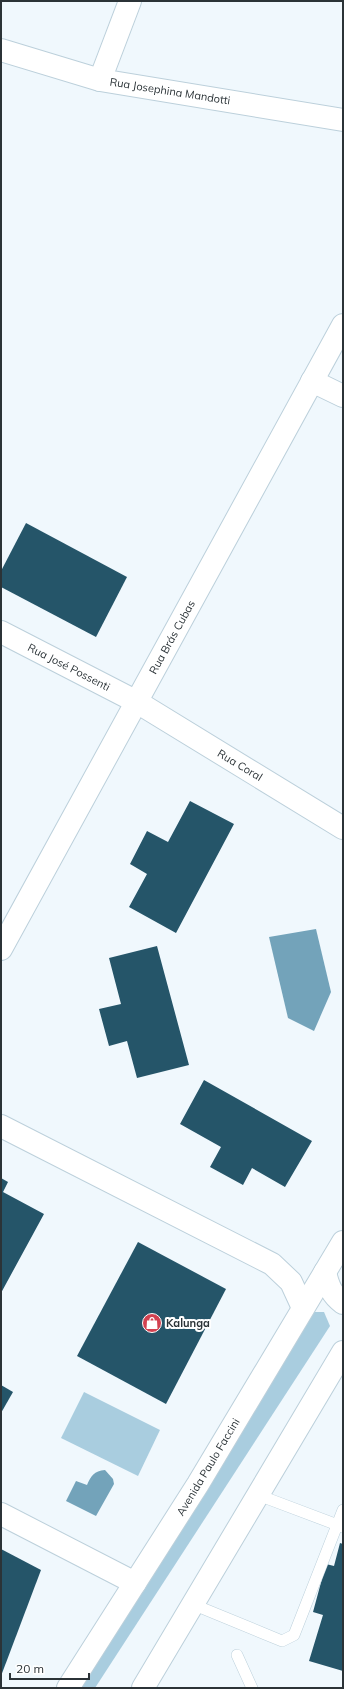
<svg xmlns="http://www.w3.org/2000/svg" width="344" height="1689" font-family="Mulish,sans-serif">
	<rect width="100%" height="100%" fill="#f0f8fd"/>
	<g fill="#a9cddf">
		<path d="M308,1312H324L330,1326L95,1688H74Z"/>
		<path d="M84,1392L160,1430L138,1476L61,1438Z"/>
	</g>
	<g fill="#73a3ba">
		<path d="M316,929L331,992L314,1031L288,1018L269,937Z"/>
		<path d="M105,1470L113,1479L114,1484L96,1516L66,1501L76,1481L87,1485C91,1476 94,1471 105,1470Z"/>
	</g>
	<g fill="#255569">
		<path d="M26,523L127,577L96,637L1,587V571Z"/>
		<path d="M190,801L234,824L176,933L129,907L147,874L130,864L147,831L168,842Z"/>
		<path d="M157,946L189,1065L137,1078L127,1041L109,1046L99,1009L121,1004L109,958Z"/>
		<path d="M204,1080L312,1141L285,1187L252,1168L243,1185L210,1167L221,1147L180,1124Z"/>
		<path d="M1,1178L8,1182L3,1192L44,1214L1,1293Z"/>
		<path d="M138,1242L226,1289L166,1404L77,1356Z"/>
		<path d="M1,1385L13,1392L1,1413Z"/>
		<path d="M340,1543L343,1544V1671L309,1661L323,1615L313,1612L326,1564L334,1566Z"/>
		<path d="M1,1549L41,1570L1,1676Z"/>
	</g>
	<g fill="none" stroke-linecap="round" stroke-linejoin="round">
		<g stroke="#bcd0db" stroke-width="12">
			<g id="lane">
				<path d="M258,1495L343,1527"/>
				<path d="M192,1604L282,1641L294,1635L343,1510"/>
				<path d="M237,1655L252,1688"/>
			</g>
		</g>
		<g stroke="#bcd0db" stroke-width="24">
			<g id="street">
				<path d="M1,50L100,80L343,120"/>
				<path d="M100,80L130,1"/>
				<path d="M312,381L343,396"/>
				<path d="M1,632L137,702L343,828"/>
				<path d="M1,949L343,325"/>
				<path d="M1,1126L272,1264L291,1282L303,1308"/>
				<path d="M1,1514L135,1583"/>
			</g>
		</g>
		<g stroke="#bcd0db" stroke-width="24">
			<g id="secondary">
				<path d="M325,1272C328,1286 332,1295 343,1303"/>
				<path d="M68,1688L198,1484L343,1242"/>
				<path d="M143,1688L343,1352"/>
			</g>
		</g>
		<use href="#lane" stroke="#fff" stroke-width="11"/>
		<use href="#street" stroke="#fff" stroke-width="22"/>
		<use href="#secondary" stroke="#fff" stroke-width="22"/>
	</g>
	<defs>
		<g id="shop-disc" transform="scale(1)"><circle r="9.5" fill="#d24150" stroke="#fff"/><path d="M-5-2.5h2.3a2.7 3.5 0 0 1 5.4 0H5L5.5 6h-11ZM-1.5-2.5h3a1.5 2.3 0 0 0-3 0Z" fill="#fff"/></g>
	</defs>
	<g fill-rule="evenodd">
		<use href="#shop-disc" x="152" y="1323"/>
	</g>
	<g text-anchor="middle" stroke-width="4" stroke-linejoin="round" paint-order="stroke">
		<g font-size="11" fill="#2b3337" stroke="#fff">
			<text transform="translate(170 91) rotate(9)" y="4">Rua Josephina Mandotti</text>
			<text transform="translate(172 637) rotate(-61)" y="4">Rua Brás Cubas</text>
			<text transform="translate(69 667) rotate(27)" y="4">Rua José Possenti</text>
			<text transform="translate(240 765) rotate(31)" y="4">Rua Coral</text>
			<text transform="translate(208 1467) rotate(-59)" y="4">Avenida Paulo Faccini</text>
		</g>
		<g font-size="11" font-weight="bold" fill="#2b3337" stroke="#fff" text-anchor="start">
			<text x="166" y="1327">Kalunga</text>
		</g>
	</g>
	<rect width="344" height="1689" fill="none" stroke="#2b3337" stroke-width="4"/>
	<path d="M10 1673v6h79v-6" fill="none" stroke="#2b3337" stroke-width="2"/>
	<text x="16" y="1673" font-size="12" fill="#2b3337" stroke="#ffffff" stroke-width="3" paint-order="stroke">20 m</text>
</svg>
